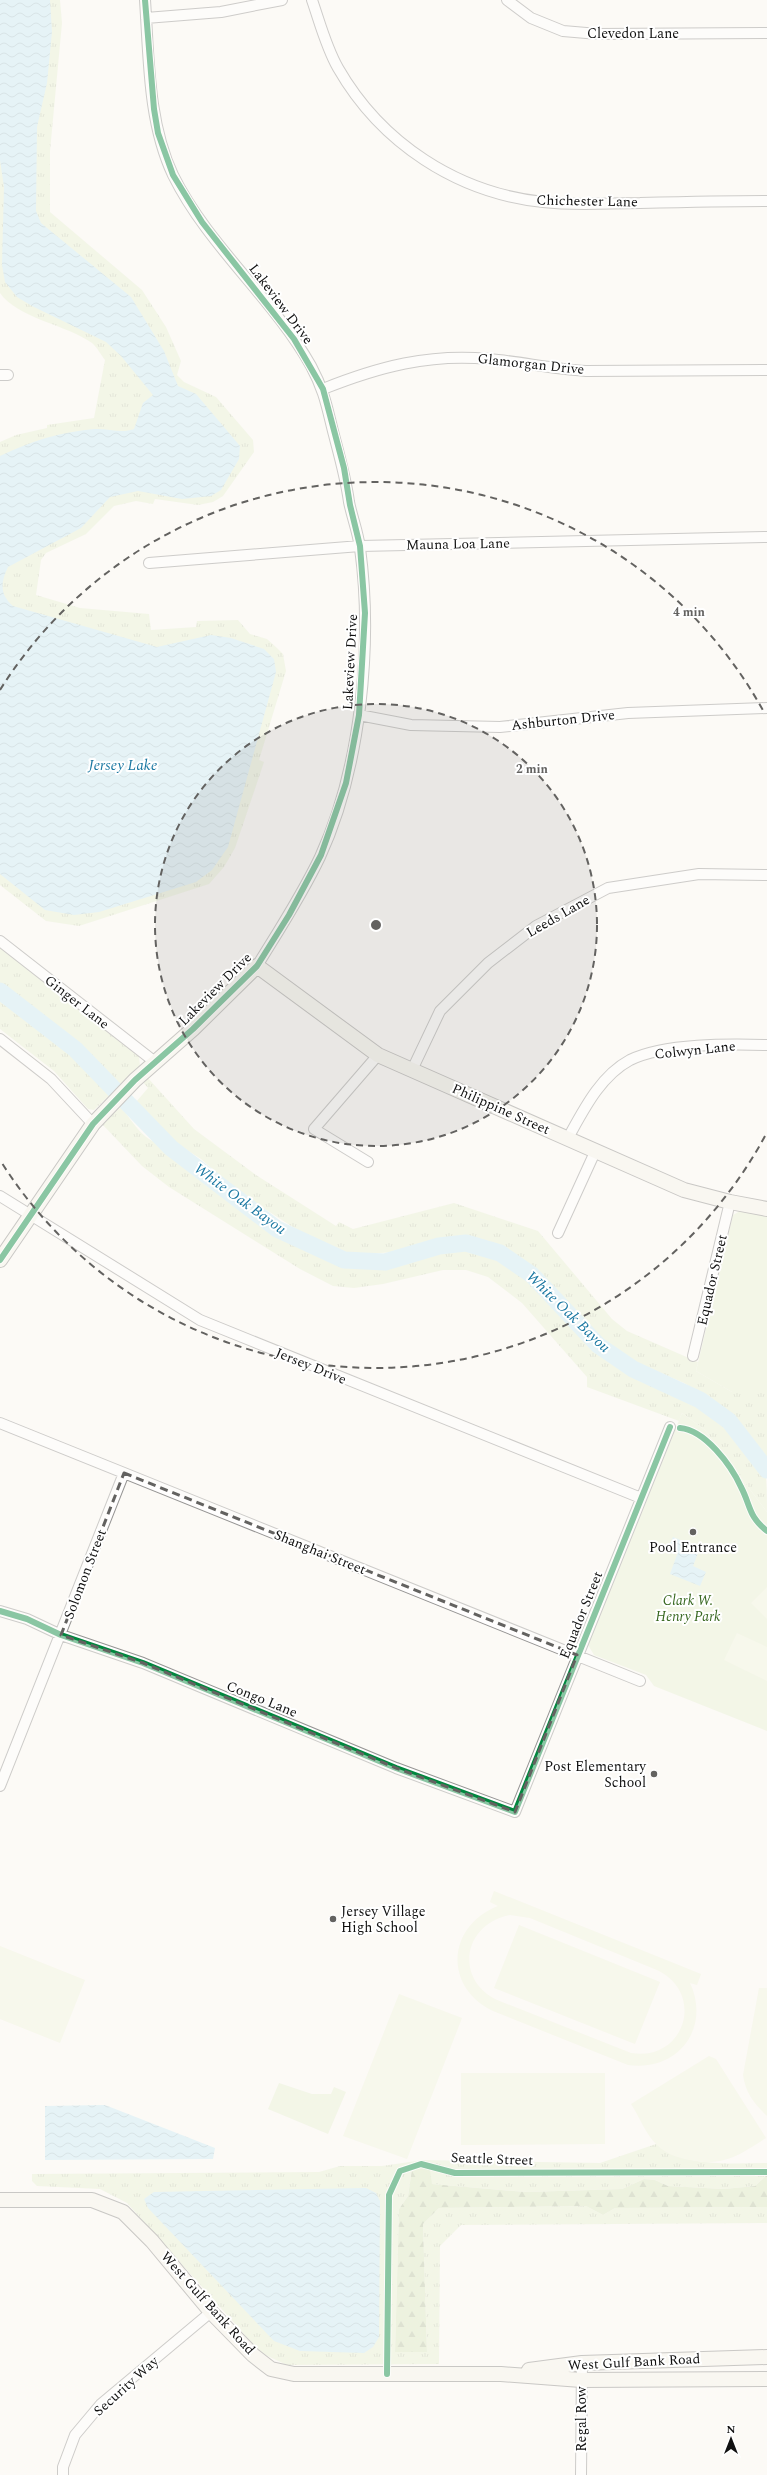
<svg xmlns="http://www.w3.org/2000/svg" width="767" height="2475" viewBox="0 0 767 2475" font-family="Spectral,serif">
<style>
.grass{fill:url(#grass-tufts)}
.forest{fill:url(#forest-firs)}
.park{fill:#e9f1d6}
.pitch{fill:#f2f5df;fill-rule:evenodd}
.water{fill:url(#water-waves)}
.lines{fill:none;stroke-linecap:round;stroke-linejoin:round}
.river{stroke:#ccecf6;stroke-width:17}
.street-casing{stroke:#969594;stroke-width:12}
.secondary-casing{stroke:#8d8c8a;stroke-width:16}
.street{stroke:#fffefe;stroke-width:10}
.secondary{stroke:#f6f3eb;stroke-width:14}
.cycleway-casing{stroke:#fff;stroke-width:8}
.cycleway{stroke:#00873e;stroke-width:6}
.marked{fill:none;stroke:#636260;stroke-width:3;stroke-dasharray:8 5;stroke-linejoin:round}
.ring{fill:none;stroke:#636260;stroke-width:2;stroke-dasharray:7 5}
.poi-dot{fill:#636260;stroke:#fff;stroke-width:1.5}
.labels{text-anchor:middle;dominant-baseline:central;stroke-width:4;stroke-linejoin:round;paint-order:stroke}
.street-label{font-size:14px;fill:#101010;stroke:#fff}
.poi-label{font-size:14px;fill:#101010;stroke:#fff}
.park-label{font-size:14px;font-style:italic;fill:#386820;stroke:#fff}
.water-label{font-size:15px;font-style:italic;fill:#1977a1;stroke:#fff}
.centre{fill:#636260;stroke:#fff;stroke-width:2}
.ring-label{font-size:12px;text-anchor:middle;font-weight:bold;fill:#636260;stroke:#fff;stroke-width:4;stroke-linejoin:round;paint-order:stroke}
</style>
<defs>
<pattern id="grass-tufts" width="24" height="20" patternUnits="userSpaceOnUse"><rect width="24" height="20" fill="#e9f1d6"/><path d="M3 7l-1-3M5 7V3M7 7l1-3M15 17l-1-3M17 17v-4M19 17l1-3" fill="none" stroke="#c7ceb7"/></pattern>
<pattern id="forest-firs" width="22" height="20" patternUnits="userSpaceOnUse"><rect width="22" height="20" fill="#dbe8c4"/><path d="M5 1l3.5 6h-7zM16 11l3.5 6h-7z" fill="#bbc6a7"/></pattern>
<pattern id="water-waves" width="16" height="10" patternUnits="userSpaceOnUse"><rect width="16" height="10" fill="#ccecf6"/><path d="M0 5q4-4 8 0t8 0" fill="none" stroke="#aec9d2"/></pattern>
</defs>
<rect width="100%" height="100%" fill="#fcfaf6"/>
<!-- grass -->
<path class="grass" d="M0 0H60L62 23 50 151V212L142 290 166 327 181 361 177 375 184 382 216 397 253 440 254 452 223 496 213 502 198 505 155 499 153 504 136 501 114 506 86 534 46 553 41 560 36 595 80 608 149 614 151 630 196 627 197 621 238 620 250 634 267 639 277 648 283 654 286 671 259 760 264 762 235 848 224 867 209 884 79 926 46 921 0 885V442L16 435 47 428V425L94 418 105 360C101 355 97 347 92 343 67 325 17 318 0 293Z
M0 947 139 1056 140 1066 94 1110 88 1109 54 1071 0 1029Z
M147 1077 194 1129 256 1175 336 1226 339 1222 353 1229 454 1203 538 1231 612 1319 627 1331 698 1362 696 1371 732 1392H767V1462L726 1409 684 1383 624 1357 601 1339 541 1273 514 1257 472 1239 453 1238 407 1251 353 1255 313 1240 240 1193 201 1159 174 1142 136 1102 148 1088 142 1081Z
M121 1107C132 1120 143 1142 161 1143 212 1188 308 1275 380 1268 426 1263 441 1239 491 1257 512 1264 524 1279 540 1294 562 1315 583 1337 606 1358 629 1379 661 1386 688 1400 714 1413 753 1451 766 1478 767 1486 767 1503 767 1512L705 1430 682 1413 679 1421 587 1387V1377L522 1303 488 1277 466 1270H443L383 1284 354 1288 333 1286 300 1269 169 1187 142 1166 102 1124Z
M656 2144C687 2168 730 2163 767 2163V2175L755 2186 724 2189 668 2186 655 2180 644 2179 622 2189 526 2192 432 2184 412 2169 408 2196 399 2209 395 2352H427L423 2224 439 2208 586 2206 603 2215 615 2208 767 2207V2223L461 2225 440 2246 439 2364 287 2365 261 2353 127 2203 100 2189 37 2186 32 2181V2174L319 2172 340 2166H382L423 2160 600 2163Z"/>
<!-- forest -->
<path class="forest" d="M419 2167 430 2170 432 2184 526 2192 622 2189 644 2179 655 2180 668 2186 724 2189 755 2186 767 2175V2207L615 2208 603 2215 586 2206 439 2208 423 2224 427 2352H395L399 2209 408 2196 412 2169Z"/>
<!-- park -->
<path class="park" d="M740 1211 767 1215V1392H732L696 1371 733 1215Z
M682 1413 705 1430 767 1512V1731L654 1686 646 1675 594 1655 588 1645Z
M279 2083 312 2094H331L334 2087 346 2092 328 2134 268 2109Z"/>
<!-- pitch -->
<path class="pitch" d="M767 1587V1619L751 1603Z
M737 1633 767 1647V1681L724 1660Z
M494 1891 701 1974 697 1985 690 1983C711 2028 678 2072 628 2065L493 2011C443 1987 447 1926 498 1906L490 1902ZM510 1915 530 1918 657 1970C706 1993 685 2062 631 2053L497 2000C454 1979 463 1924 510 1915Z
M519 1925 660 1982 635 2044 494 1988Z
M0 1946 85 1980 60 2043 0 2019Z
M759 1988H767V2116C754 2103 746 2094 743 2075Z
M399 1994 462 2018 407 2159 343 2136Z
M709 2056 716 2059 766 2138C739 2155 724 2167 690 2160 678 2158 666 2154 657 2145 646 2135 639 2116 631 2104Z
M461 2073H605V2144L461 2145Z"/>
<!-- water -->
<path class="water" d="M0 0H50L52 32 47 83 37 127 36 211 41 223 131 297 164 351 178 386 196 394 240 446 239 459 221 490 211 496 182 499 138 491 110 497 81 528 8 567C0 583 0 595 13 606L157 647 211 635 231 638 264 649 274 659 276 672 228 847 212 870 196 882 99 912 74 915 45 910 0 874V456C31 441 60 432 94 429 108 428 121 434 134 429L143 403 153 395 121 356 106 342 32 306 17 297 5 282 2 265 4 187 0 160Z
M673 1537 700 1548 693 1566 706 1572 700 1586 670 1574 678 1552 668 1548Z
M105 2105 215 2148 213 2159 45 2160V2106Z
M366 2188 376 2193 380 2201 379 2337 373 2347 364 2353 300 2351 274 2341 148 2208 144 2199 154 2192Z"/>
<g class="lines">
<!-- river -->
<path class="river" d="M0 991 75 1049 171 1148 277 1229 344 1260 385 1262 439 1246 466 1243 500 1253 532 1275 598 1345 633 1369 700 1400 729 1421 767 1470"/>
<defs>
<path id="street" d="M145 0C149 58 148 122 173 175 208 246 273 298 311 366 325 392 327 408 334 435 340 458 346 479 349 502 352 517 358 532 360 548 373 644 361 768 320 857 302 895 279 930 257 966
M312 0C320 23 326 47 338 68 381 143 457 193 543 202 575 206 608 203 640 203 682 202 725 201 767 201
M507 0 531 18 563 31 598 34 767 33
M146 18 221 12 282 0
M0 375H8
M323 389C378 367 430 353 489 359 522 362 553 369 586 371L767 370
M149 563 360 546 767 537
M359 715 411 725 500 727 628 713 767 708
M0 941 155 1062
M0 1039 51 1079 93 1124
M412 1070 440 1011 488 963 536 926 608 888 699 874 767 875
M568 1138C583 1111 600 1076 630 1060 665 1043 729 1044 767 1045
M368 1162 314 1129 378 1055
M0 1196 200 1320 641 1498
M558 1233 595 1152
M693 1356 730 1202
M0 1423 640 1681
M0 1611 27 1619 61 1635 143 1663 396 1768 515 1812 670 1427
M0 1786 124 1473
M63 2475V2467L75 2435 101 2404 211 2312
M581 2475 582 2363"/>
<path id="secondary" d="M0 1260 93 1124 135 1080 193 1029 257 966 378 1055 684 1190 730 1202 767 1209
M0 2200H92L123 2212 152 2241 211 2312 253 2355 271 2369 294 2374H501L581 2380 767 2379
M529 2370 582 2363 767 2357"/>
</defs>
<!-- street casing -->
<use href="#street" class="street-casing"/>
<!-- secondary casing -->
<use href="#secondary" class="secondary-casing"/>
<!-- street -->
<use href="#street" class="street"/>
<!-- secondary -->
<use href="#secondary" class="secondary"/>
<defs>
<path id="cycleway" d="M0 1260 93 1124 135 1080 193 1029 257 966 289 915 321 855 346 783 359 715 365 613 360 546 350 505 344 468 323 389 294 339 202 222 173 175 158 133 154 109 145 0
M680 1428C705 1430 731 1465 741 1487 751 1506 748 1516 767 1531
M0 1611 27 1619 61 1635 143 1663 396 1768 515 1812 670 1427
M387 2374 389 2195 400 2171 421 2164 455 2173 767 2172"/>
</defs>
<!-- cycleway casing -->
<use href="#cycleway" class="cycleway-casing"/>
<!-- cycleway -->
<use href="#cycleway" class="cycleway"/>
</g>
<!-- marked area -->
<path d="M0 0H767V2475H0ZM124 1473 577 1655 515 1812 396 1768 143 1663 61 1635Z" fill="#fcfaf6" fill-opacity=".55" fill-rule="evenodd"/>
<path class="marked" d="M124 1473 577 1655 515 1812 396 1768 143 1663 61 1635Z"/>
<!-- distance rings -->
<circle cx="376" cy="925" r="221" fill="#636260" fill-opacity=".12"/>
<g class="ring">
<circle cx="376" cy="925" r="221"/>
<path d="M765 1136A443 443 0 0 1 0 1160M0 690A443 443 0 0 1 765 714"/>
</g>
<!-- markers -->
<g class="poi-dot">
<circle cx="693" cy="1532" r="4"/>
<circle cx="654" cy="1774" r="4"/>
<circle cx="333" cy="1919" r="4"/>
</g>
<g class="labels">
<!-- street labels -->
<g class="street-label">
<text x="633" y="33">Clevedon Lane</text>
<text transform="translate(587 201) rotate(1)">Chichester Lane</text>
<text transform="translate(281 304) rotate(53)">Lakeview Drive</text>
<text transform="translate(531 364) rotate(6)">Glamorgan Drive</text>
<text transform="translate(458 544) rotate(-1)">Mauna Loa Lane</text>
<text transform="translate(350 662) rotate(-87)">Lakeview Drive</text>
<text transform="translate(563 720) rotate(-6)">Ashburton Drive</text>
<text transform="translate(558 916) rotate(-30)">Leeds Lane</text>
<text transform="translate(215 989) rotate(-45)">Lakeview Drive</text>
<text transform="translate(77 1002) rotate(38)">Ginger Lane</text>
<text transform="translate(695 1050) rotate(-6)">Colwyn Lane</text>
<text transform="translate(501 1109) rotate(24)">Philippine Street</text>
<text transform="translate(712 1280) rotate(-77)">Equador Street</text>
<text transform="translate(311 1366) rotate(22)">Jersey Drive</text>
<text transform="translate(320 1552) rotate(22)">Shanghai Street</text>
<text transform="translate(85 1574) rotate(-69)">Solomon Street</text>
<text transform="translate(581 1615) rotate(-68)">Equador Street</text>
<text transform="translate(262 1699) rotate(22)">Congo Lane</text>
<text transform="translate(492 2159) rotate(2)">Seattle Street</text>
<text transform="translate(208 2303) rotate(48)">West Gulf Bank Road</text>
<text transform="translate(634 2362) rotate(-3)">West Gulf Bank Road</text>
<text transform="translate(126 2386) rotate(-42)">Security Way</text>
<text transform="translate(581 2419) rotate(-90)">Regal Row</text>
</g>
<!-- poi labels -->
<g class="poi-label">
<text x="693" y="1547">Pool Entrance</text>
<text x="646" y="1766" text-anchor="end">Post Elementary<tspan x="646" dy="16">School</tspan></text>
<text x="341" y="1911" text-anchor="start">Jersey Village<tspan x="341" dy="16">High School</tspan></text>
</g>
<!-- park labels -->
<g class="park-label">
<text x="688" y="1600">Clark W.<tspan x="688" dy="16">Henry Park</tspan></text>
</g>
<!-- water labels -->
<g class="water-label">
<text x="123" y="765">Jersey Lake</text>
<text transform="translate(240 1199) rotate(36)">White Oak Bayou</text>
<text transform="translate(568 1312) rotate(44)">White Oak Bayou</text>
</g>
</g>
<circle cx="376" cy="925" r="6" class="centre"/>
<g class="ring-label">
<text x="689" y="616">4 min</text>
<text x="532" y="773">2 min</text>
</g>
<!-- north arrow -->
<g transform="translate(731 2439)" stroke="#ffffff" stroke-width="3" paint-order="stroke">
<path d="M0-3L7 15L0 10L-7 15Z" fill="#101010"/>
<text y="-6" font-size="11" font-weight="bold" text-anchor="middle" fill="#101010">N</text>
</g>
</svg>
